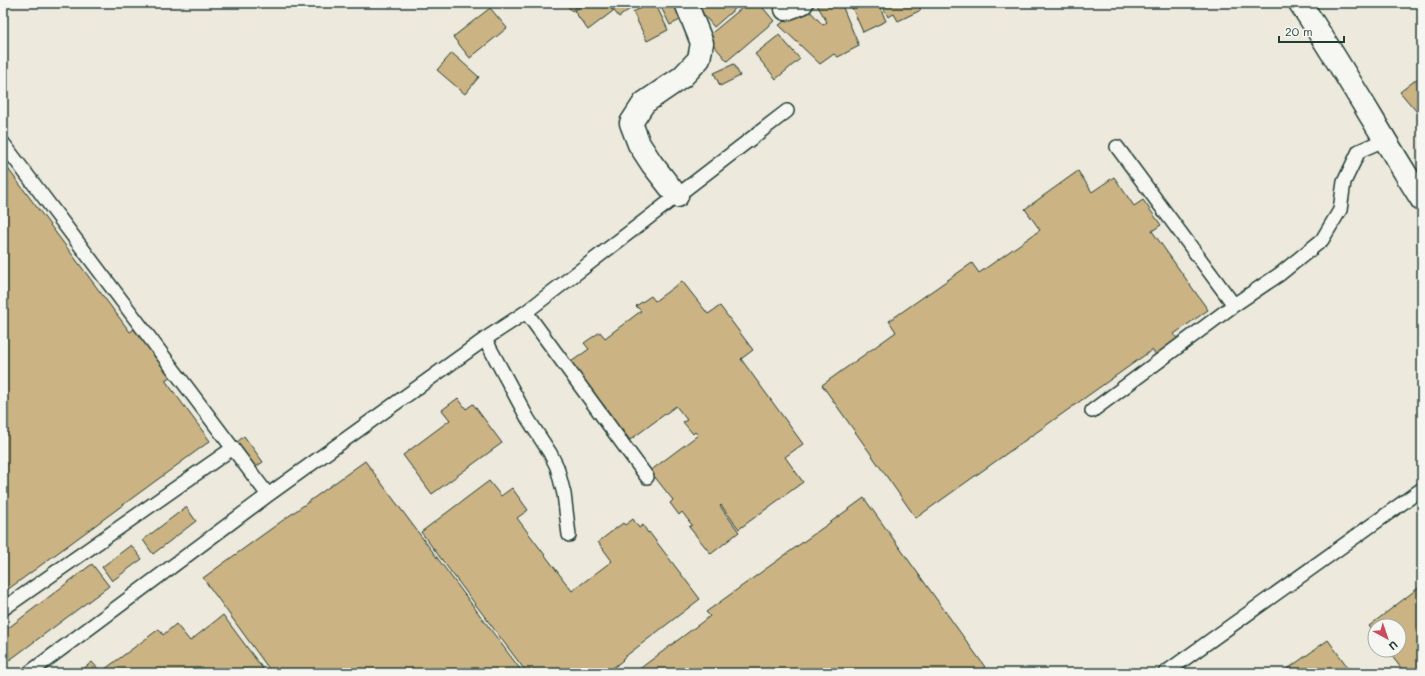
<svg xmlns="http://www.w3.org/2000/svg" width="1425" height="676" viewBox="0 0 1425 676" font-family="Mali,sans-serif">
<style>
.building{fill:#cbb383;stroke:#1f3d34}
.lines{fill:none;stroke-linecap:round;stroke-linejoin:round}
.service-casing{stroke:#1f3d34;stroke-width:16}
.minor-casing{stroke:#1f3d34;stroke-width:25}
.service{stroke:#f6f6f2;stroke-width:13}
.minor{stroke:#f6f6f2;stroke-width:22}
</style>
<rect width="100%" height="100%" fill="#ede9dc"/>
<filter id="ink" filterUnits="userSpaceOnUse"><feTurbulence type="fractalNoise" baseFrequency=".025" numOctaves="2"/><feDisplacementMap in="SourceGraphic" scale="8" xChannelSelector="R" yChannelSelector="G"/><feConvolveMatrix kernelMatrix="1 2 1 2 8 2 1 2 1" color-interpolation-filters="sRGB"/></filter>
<g filter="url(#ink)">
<!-- building -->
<path class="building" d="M565 3H582L572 11Z
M585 3H607L613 11 588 30 574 11Z
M608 3H638L619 17Z
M651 3H655L668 30 647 41 633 12Z
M659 3H683L690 15 670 25Z
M694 3H735L738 6 714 27Z
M748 3H759L774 21 727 61 707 37Z
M816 3H841L859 46 838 57 834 54 820 64 779 25 806 7 823 25 827 22Z
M850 3H878L886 21 863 32Z
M881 3H917L921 10 898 21 894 14 888 17Z
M490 8 507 28 470 58 453 37Z
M779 35 800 59 776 79 755 54Z
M452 53 479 77 465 94 437 70Z
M734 64 740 76 720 86 714 73Z
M1422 75V118L1400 92Z
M3 162 130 332 137 327 173 375 165 380 210 441 3 593Z
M1078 171 1092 192 1114 177 1134 206 1143 200 1161 225 1152 231 1208 310 1174 334 1179 342 1158 357 1152 350 916 518 822 385 896 332 889 321 972 263 979 273 1040 230 1025 209Z
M682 281 708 314 720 306 753 350 741 359 803 444 785 457 803 482 739 529 721 505 720 506 739 532 711 554 689 527 692 525 682 512 679 515 670 503 673 500 650 471 698 435 695 432 693 434 683 422 687 420 676 406 630 440 620 427 616 431 607 419 611 415 571 362 589 349 584 343 600 332 605 338 641 311 636 306 651 296 655 301Z
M458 398 466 409 473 404 502 443 432 494 403 455 450 420 442 410Z
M244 436 263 462 254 468 235 444Z
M365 461 523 673H272L203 578Z
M489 481 501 496 512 488 528 510 517 518 572 591 612 561 598 542 623 523 625 525 633 519 639 528 643 525 648 533 649 532 700 599 622 659 623 660 607 673H527L421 532Z
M864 498 985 667 977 673H634L710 616 706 612Z
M186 507 196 521 153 554 143 540Z
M131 545 142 559 112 581 102 567Z
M92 564 109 586 3 665V632Z
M1422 585V673H1405L1387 650H1399V626H1375V634L1369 626Z
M223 615 266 673H78L92 662 101 672 159 629 163 635 176 624 190 641Z
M1328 640 1352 673H1282Z"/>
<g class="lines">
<defs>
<path id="service" d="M3 143 268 495
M1117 147 1234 305
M526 312 647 477
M485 339 528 419 550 453 557 467 564 494 569 535
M1092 411 1234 305 1280 274 1322 240 1340 210 1344 182 1359 151 1384 140
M3 609 233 448
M29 673 268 495 485 339 526 312 787 111
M1165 673 1422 489"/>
<path id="minor" d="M1300 3C1343 67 1381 135 1422 200
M786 9 802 3
M677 196 652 164 639 144 631 123 644 103 682 77 699 59 702 43 686 3"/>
</defs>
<!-- service casing -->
<use href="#service" class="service-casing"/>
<!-- minor casing -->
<use href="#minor" class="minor-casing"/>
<!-- service -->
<use href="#service" class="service"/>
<!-- minor -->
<use href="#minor" class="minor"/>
</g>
</g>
<!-- margin -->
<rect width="1425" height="676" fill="none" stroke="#f6f6f2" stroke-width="16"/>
<rect x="8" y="8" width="1409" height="660" fill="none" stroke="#1f3d34" stroke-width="1.5" filter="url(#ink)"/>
<!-- north arrow -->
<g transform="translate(1387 638) rotate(140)"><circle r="19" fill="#f6f6f2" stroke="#a0aca6"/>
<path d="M0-3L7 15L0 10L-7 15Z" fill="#d1495b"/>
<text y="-6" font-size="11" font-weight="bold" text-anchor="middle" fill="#1f3d34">U</text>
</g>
<!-- scale -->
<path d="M1279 36v6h65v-6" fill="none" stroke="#1f3d34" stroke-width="2"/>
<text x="1285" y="36" font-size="12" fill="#1f3d34" stroke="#f6f6f2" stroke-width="3" paint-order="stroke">20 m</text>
</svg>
